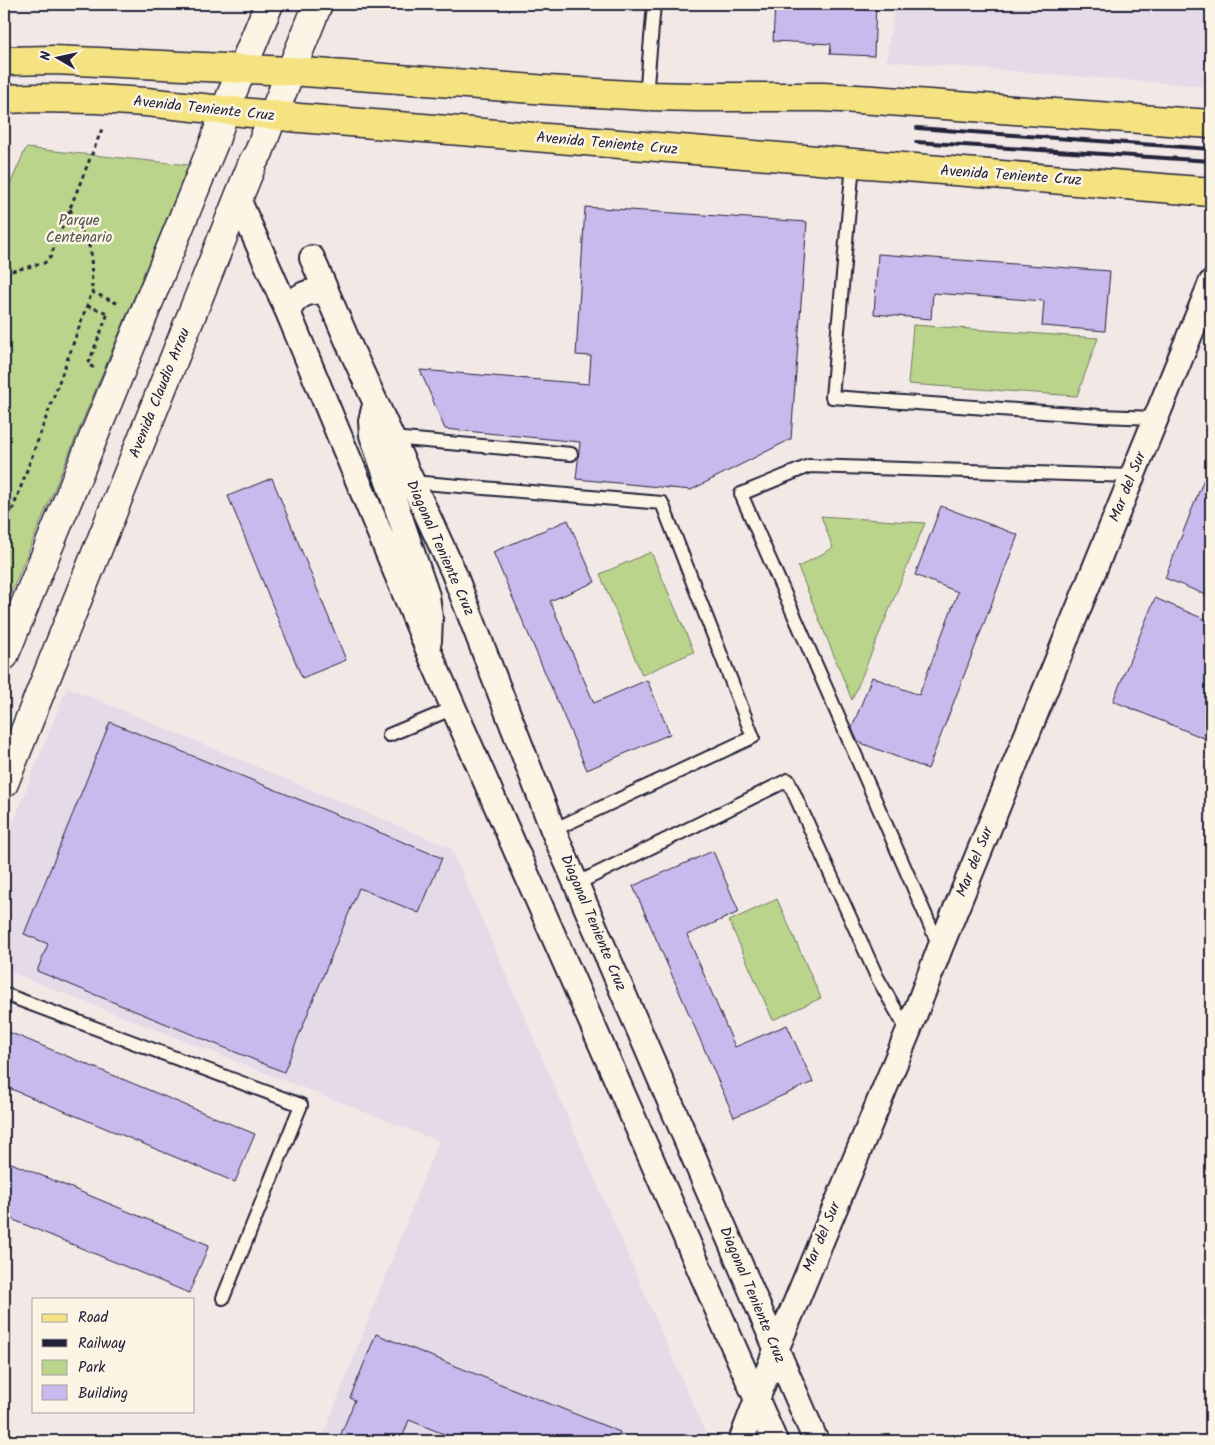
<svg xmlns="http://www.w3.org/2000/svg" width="1215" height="1445" viewBox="0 0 1215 1445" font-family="Kalam,sans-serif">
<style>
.built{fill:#e5dbe8}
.green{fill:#bbd48b;stroke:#6e7b63}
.building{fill:#c8baec;stroke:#22223b}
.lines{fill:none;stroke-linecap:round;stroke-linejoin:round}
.service-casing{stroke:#22223b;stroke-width:16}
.minor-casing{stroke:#22223b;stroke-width:28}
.tertiary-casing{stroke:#22223b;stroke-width:31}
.primary-casing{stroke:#22223b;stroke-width:31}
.path{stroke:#22223b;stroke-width:3;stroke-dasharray:4 4;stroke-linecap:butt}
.service{stroke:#fcf5e5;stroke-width:12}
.minor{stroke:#fcf5e5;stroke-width:24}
.tertiary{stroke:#fcf5e5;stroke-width:28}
.primary{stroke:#f5e382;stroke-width:28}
.rail{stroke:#22223b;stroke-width:4}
.labels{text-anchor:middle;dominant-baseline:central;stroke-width:5;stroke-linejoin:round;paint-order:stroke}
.street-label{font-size:15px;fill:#22223b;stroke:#fcf5e5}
.park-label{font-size:15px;fill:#505753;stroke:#fcf5e5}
</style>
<rect width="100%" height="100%" fill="#f2e9e6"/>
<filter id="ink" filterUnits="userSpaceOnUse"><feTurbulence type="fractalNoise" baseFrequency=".02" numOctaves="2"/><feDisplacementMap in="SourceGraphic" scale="10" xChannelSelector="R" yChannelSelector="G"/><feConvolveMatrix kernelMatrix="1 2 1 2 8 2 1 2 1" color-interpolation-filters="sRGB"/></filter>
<g filter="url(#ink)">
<!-- built -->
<path class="built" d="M895 4H1211V87L886 61Z
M67 687 451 848 709 1441H321L438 1141 4 970V845Z"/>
<!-- green -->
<path class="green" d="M26 148 189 165 4 610V198Z
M913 325 1098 338 1077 396 908 384Z
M821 516 925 523 852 700 798 567 833 548Z
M651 552 694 652 642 675 600 574Z
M777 899 821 998 773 1020 729 921Z"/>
<!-- building -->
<path class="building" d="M775 4H876L874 56 830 54 831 44 773 41Z
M585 207 807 222 791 439 691 490 576 479 580 442 445 429 420 370 589 384 591 356 576 355Z
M878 254 1110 271 1105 331 1042 326 1044 301 933 293 931 319 874 314Z
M1211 461V597L1165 578Z
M272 478 346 660 302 678 228 496Z
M941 506 1018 535 928 769 848 738 872 677 919 695 958 592 915 575Z
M568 520 595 582 550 601 594 703 647 680 670 734 587 770 493 552Z
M1155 598 1211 622V741L1113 701Z
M110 722 442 858 419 913 359 888 284 1072 37 971 48 944 24 934Z
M713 851 739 912 687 935 735 1047 787 1025 813 1082 734 1117 633 886Z
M4 1030 255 1134 235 1182 4 1086Z
M4 1160 209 1245 189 1293 4 1216Z
M376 1334 620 1432 617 1441H461L409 1420 401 1441H338L355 1400 350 1398Z"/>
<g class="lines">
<defs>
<path id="service" d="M646 96 654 4
M853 164 832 397 1100 416 1156 418
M392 438 571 454
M412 482 662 503 753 737 553 830
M389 735 454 708
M576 884 788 780 877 977 908 1032
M940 948 741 494 809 466 1133 476
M4 994 301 1105 223 1298"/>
<path id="minor" d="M238 199 288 312 429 652 775 1441
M312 258 351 349 453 571 553 830 816 1441
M288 312C295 295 309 289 327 293
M374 409 371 421 372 435 427 596 430 618 429 641
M741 1441 776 1350 908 1032 940 948 1211 283"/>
<path id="tertiary" d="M4 656 215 140 225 110 269 4
M4 783 238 199 253 162 259 152 273 115 318 4"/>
<path id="primary" d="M4 61 53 60 99 62 290 71 548 90 646 96 698 97H823L874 100 1211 124
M4 99 34 98 96 99 146 102 300 118 1211 192"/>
</defs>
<!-- service casing -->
<use href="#service" class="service-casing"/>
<!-- minor casing -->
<use href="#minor" class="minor-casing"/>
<!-- tertiary casing -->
<use href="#tertiary" class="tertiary-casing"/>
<!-- primary casing -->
<use href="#primary" class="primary-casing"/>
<!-- path -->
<path class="path" d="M70 209 91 250 92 292
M4 273 44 263 49 260 102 129H105
M87 306 108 313 88 365 93 367 94 366
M4 533 92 292 119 304"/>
<!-- service -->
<use href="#service" class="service"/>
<!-- minor -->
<use href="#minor" class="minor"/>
<!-- tertiary -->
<use href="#tertiary" class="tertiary"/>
<!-- primary -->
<use href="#primary" class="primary"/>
<!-- rail -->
<path class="rail" d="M917 128 1211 149
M916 142 1211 161"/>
</g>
</g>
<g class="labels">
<!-- street labels -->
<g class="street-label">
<text transform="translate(204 109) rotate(6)">Avenida Teniente Cruz</text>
<text transform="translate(607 144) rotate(5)">Avenida Teniente Cruz</text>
<text transform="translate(1011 176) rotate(4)">Avenida Teniente Cruz</text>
<text transform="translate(160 393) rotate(-68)">Avenida Claudio Arrau</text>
<text transform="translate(1128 487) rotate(-68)">Mar del Sur</text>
<text transform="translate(440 548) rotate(66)">Diagonal Teniente Cruz</text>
<text transform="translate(975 862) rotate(-68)">Mar del Sur</text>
<text transform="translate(593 923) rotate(67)">Diagonal Teniente Cruz</text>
<text transform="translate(822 1237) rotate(-67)">Mar del Sur</text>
<text transform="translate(752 1295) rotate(67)">Diagonal Teniente Cruz</text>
</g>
<!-- park labels -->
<g class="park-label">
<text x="79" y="221">Parque<tspan x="79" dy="17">Centenario</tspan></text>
</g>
</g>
<!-- margin -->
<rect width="1215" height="1445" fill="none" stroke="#fcf5e5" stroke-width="20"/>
<rect x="10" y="10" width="1195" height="1425" fill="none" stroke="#22223b" stroke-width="2" filter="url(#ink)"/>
<!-- legend -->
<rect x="32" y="1298" width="162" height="115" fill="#fcf5e5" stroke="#a5a1a1"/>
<rect x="42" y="1314" width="25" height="8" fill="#f5e382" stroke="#a5a1a1"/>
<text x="78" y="1322" font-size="15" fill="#22223b">Road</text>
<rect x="42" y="1339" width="25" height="8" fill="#22223b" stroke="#a5a1a1"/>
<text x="78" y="1348" font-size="15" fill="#22223b">Railway</text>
<rect x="42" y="1360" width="25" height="15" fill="#bbd48b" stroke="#a5a1a1"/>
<text x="78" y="1372" font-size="15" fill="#22223b">Park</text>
<rect x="42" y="1385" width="25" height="15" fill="#c8baec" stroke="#a5a1a1"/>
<text x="78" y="1398" font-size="15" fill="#22223b">Building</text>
<!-- north arrow -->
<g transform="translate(58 58) rotate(279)" stroke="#fcf5e5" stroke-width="4" paint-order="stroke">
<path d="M0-4L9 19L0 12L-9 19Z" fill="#22223b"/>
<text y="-8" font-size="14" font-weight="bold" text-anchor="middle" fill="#22223b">N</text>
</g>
</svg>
